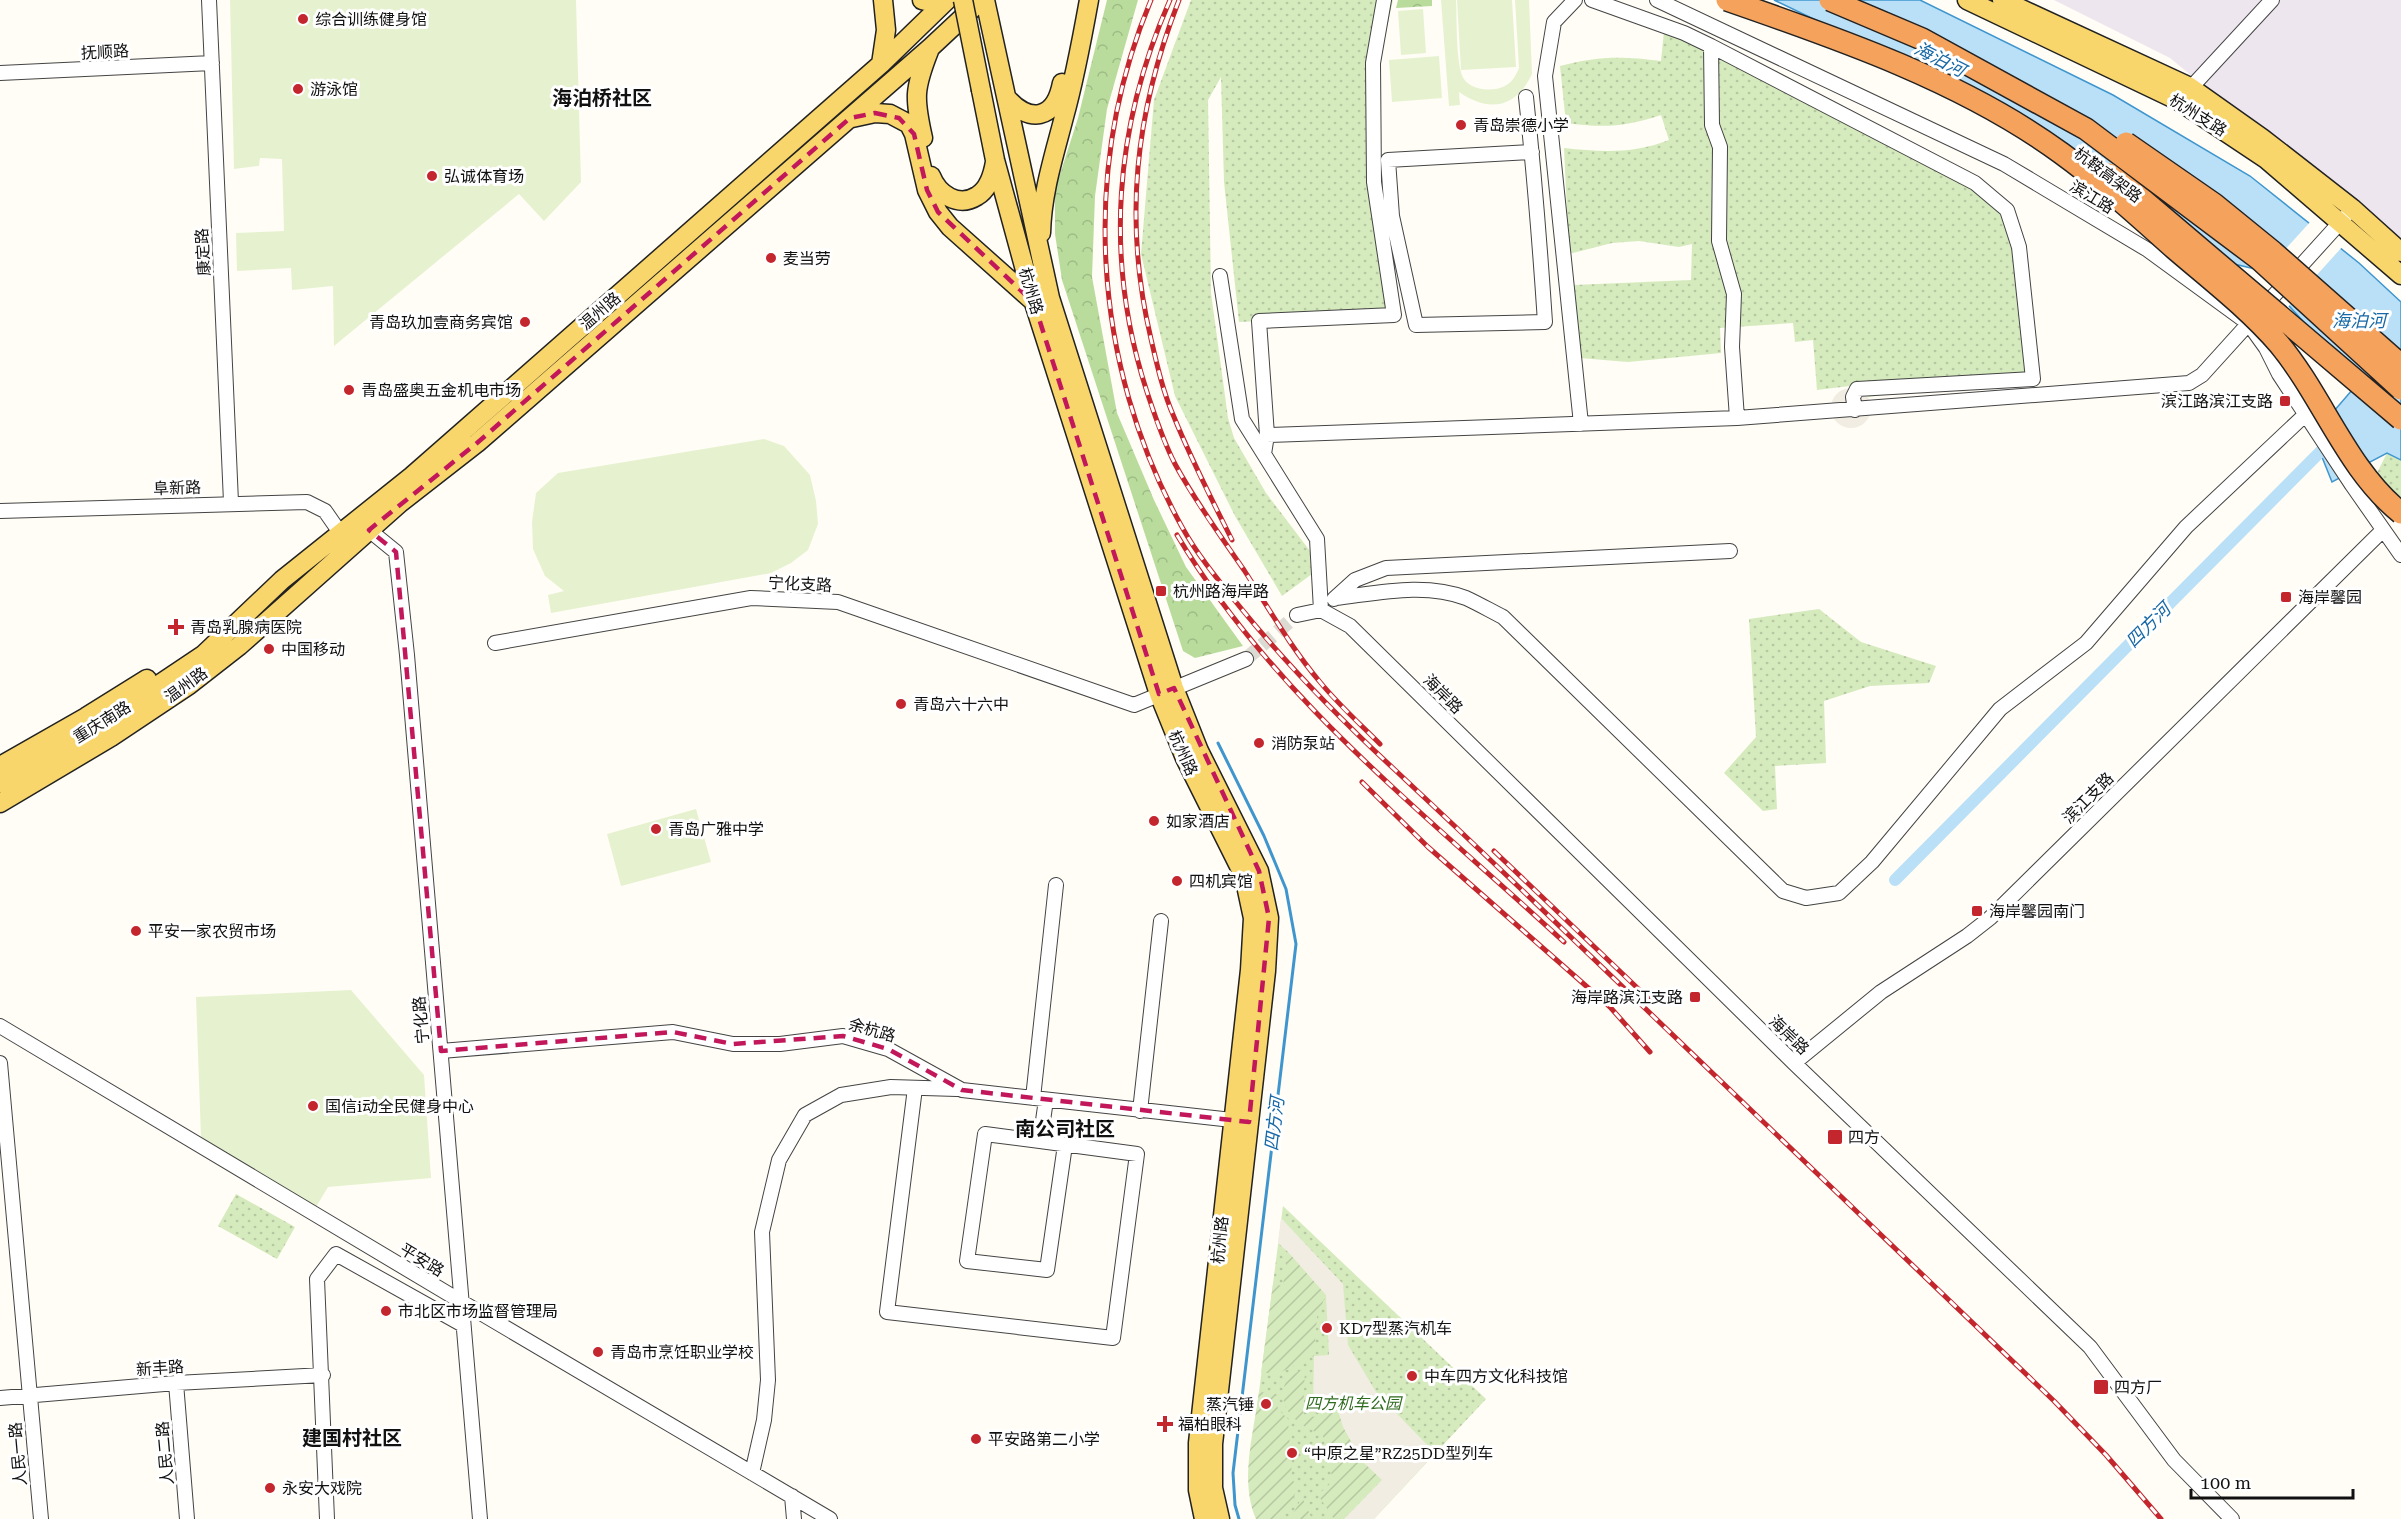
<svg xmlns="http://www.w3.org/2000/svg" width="2401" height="1519" viewBox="0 0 2401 1519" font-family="'Roboto Serif','Noto Sans SC',serif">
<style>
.industrial{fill:#eee6ef}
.grass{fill:url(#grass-dots)}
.forest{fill:url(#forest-crowns)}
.garden{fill:url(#garden-furrows)}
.pitch{fill:#e6f2cf}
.plaza{fill:#f1ede2}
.water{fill:#b9e0f7;stroke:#3f96cf;stroke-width:1.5}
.pier{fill:#fffdf5}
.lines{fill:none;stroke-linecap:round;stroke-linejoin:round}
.stream{stroke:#3f96cf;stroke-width:3}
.canal{stroke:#b9e0f7;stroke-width:12}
.minor-tunnel{stroke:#dbdad3;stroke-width:14;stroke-dasharray:14 7;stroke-linecap:butt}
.minor-casing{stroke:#444;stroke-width:16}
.major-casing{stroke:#222;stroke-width:21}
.minor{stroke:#fff;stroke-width:14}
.major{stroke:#f9d66b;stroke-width:18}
.rail-casing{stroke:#c4262e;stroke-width:5}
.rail{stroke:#fff;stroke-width:3;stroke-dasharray:9;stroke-linecap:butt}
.major-bridge-casing{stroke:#222;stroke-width:21;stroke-linecap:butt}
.highway-bridge-casing{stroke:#222;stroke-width:24;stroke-linecap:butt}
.major-bridge{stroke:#f9d66b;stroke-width:18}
.highway-bridge{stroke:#f5a25d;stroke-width:21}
.marked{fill:none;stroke:#c2185b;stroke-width:4.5;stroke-dasharray:12 8;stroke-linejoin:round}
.poi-dot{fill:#c4262e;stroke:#fff;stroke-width:2}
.labels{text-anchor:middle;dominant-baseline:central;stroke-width:6;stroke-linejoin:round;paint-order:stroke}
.poi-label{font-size:16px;fill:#111;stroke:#fff;text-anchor:start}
.street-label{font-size:16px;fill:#111;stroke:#fff}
.park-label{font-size:16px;font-style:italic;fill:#2f6b1f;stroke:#fff}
.water-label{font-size:18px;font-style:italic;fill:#1768a6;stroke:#fff}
.quarter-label{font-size:20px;font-weight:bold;fill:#111;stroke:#fff}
</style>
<defs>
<pattern id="grass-dots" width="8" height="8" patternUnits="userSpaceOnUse" patternTransform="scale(1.5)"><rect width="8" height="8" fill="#d5ebbd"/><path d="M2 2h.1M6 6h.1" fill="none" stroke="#b6c8a1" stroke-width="1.8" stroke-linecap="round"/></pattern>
<pattern id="forest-crowns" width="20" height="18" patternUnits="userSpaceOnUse" patternTransform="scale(1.5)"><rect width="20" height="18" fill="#b9dc9c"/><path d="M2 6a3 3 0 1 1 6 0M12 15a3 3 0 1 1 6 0" fill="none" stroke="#9ebc85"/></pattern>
<pattern id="garden-furrows" width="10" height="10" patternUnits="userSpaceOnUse" patternTransform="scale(1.5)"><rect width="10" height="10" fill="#d5ebbd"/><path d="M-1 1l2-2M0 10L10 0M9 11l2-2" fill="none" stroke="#b6c8a1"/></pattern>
</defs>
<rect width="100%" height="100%" fill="#fffdf5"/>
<!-- industrial -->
<path class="industrial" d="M2054 0H2401V248L2170 58Z"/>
<!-- grass -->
<path class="grass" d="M1191 0H1393L1380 59 1379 178 1394 315 1239 322 1224 182 1221 77 1208 100 1211 293 1228 418 1234 438 1266 493 1310 551 1312 574 1282 596 1235 516 1175 396 1141 254 1154 100Z
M1664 31 1797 93 1975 183 2007 210 2019 247 2030 377 1868 397 1866 384 1817 390 1813 340 1795 342 1793 323 1720 328 1721 353 1628 362 1580 358 1574 285 1691 280 1692 244 1679 247 1639 241 1612 243 1569 254 1564 148C1601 152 1634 154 1669 140L1661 115C1624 127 1605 128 1566 123L1560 66C1599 56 1621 56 1661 61Z
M2387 453 2401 460V515L2377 473Z
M1819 609 1861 642 1936 666 1929 683 1870 686 1824 701 1826 763 1775 766 1777 809 1763 811 1724 773 1756 737 1749 619Z
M236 1194 295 1227 277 1259 218 1226Z
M1283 1206 1486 1399 1374 1519H1256L1248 1477Z"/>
<!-- forest -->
<path class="forest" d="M1107 0H1138L1107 109 1095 196 1092 277 1117 413 1154 500 1186 567 1243 646 1195 658 1183 651 1062 280 1055 234V190L1078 118Z
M1398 0H1432V6L1396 8Z"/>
<!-- garden -->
<path class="garden" d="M1288 1252 1326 1294 1317 1317 1314 1356 1279 1373H1261L1273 1284 1283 1286Z
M1305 1368 1303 1416 1320 1417V1396L1334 1397C1345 1433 1354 1454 1382 1480L1344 1519H1334L1318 1495 1333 1481 1323 1436C1305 1426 1284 1418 1283 1395 1283 1379 1293 1374 1305 1368Z
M1259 1392 1275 1393 1278 1409 1288 1419 1292 1477 1297 1490 1283 1519H1256C1239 1481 1254 1432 1259 1392Z
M1302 1497 1312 1519H1291V1518Z"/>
<!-- pitch -->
<path class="pitch" d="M230 0H576L581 182 544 221 519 194 334 346 333 286 292 290 291 268 237 271 236 233 284 231 282 159 260 158 259 166 234 169Z
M1441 0H1456C1457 20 1456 53 1461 72 1464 87 1482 91 1496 89 1509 86 1514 80 1519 68L1515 0H1529L1532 74C1516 108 1489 113 1459 92L1460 105 1449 106Z
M1457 0H1512L1516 67 1461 70Z
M1423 9 1426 53 1401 55 1398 11Z
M1439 56 1442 98 1392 102 1389 60Z
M764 439 784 446 810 475 816 501 818 524 808 550 791 563 771 573 551 613 548 595 564 591 545 576 533 549 532 522 536 493 558 473Z
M696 809 711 862 621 886 607 834Z
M351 990 424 1075 431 1178 328 1187 316 1207 201 1137 196 997Z"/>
<!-- plaza -->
<path class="plaza" d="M1831 408a20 20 0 1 1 40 0a20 20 0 1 1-40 0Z
M1281 1218 1343 1284 1348 1345 1376 1392 1435 1453 1374 1519H1344L1382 1480 1362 1461 1343 1427 1334 1397 1320 1396 1321 1407 1313 1408 1314 1356 1329 1355 1326 1295 1288 1252 1278 1243Z"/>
<!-- water -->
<path class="water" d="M1774 0H1920L2113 95 2250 176 2359 263 2401 302V460L2387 453 2332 482 2320 452 2321 426 2359 382 2255 269 2230 263 2124 182 1986 102Z"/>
<!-- pier -->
<path class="pier" d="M2311 221 2343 246 2287 308 2259 278Z"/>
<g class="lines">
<!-- stream -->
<path class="stream" d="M1218 743 1264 836 1286 889 1296 944 1233 1473 1235 1505 1239 1519"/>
<!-- canal -->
<path class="canal" d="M1895 880 2332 440"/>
<!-- minor-tunnel -->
<path class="minor-tunnel" d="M1246 659 1297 615"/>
<defs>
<path id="minor" d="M209 0 231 502
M1575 0 1554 22 1545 76 1581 424
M1592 0 1684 33 1711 46 1975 183 2007 210 2019 247 2033 379 1857 389 1853 397 1855 410
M1657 0 2004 164 2148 250 2248 323 2266 348 2279 374 2352 485 2401 555
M1711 46 1712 125 1720 147 1719 241 1734 294 1732 347 1737 418
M0 73 212 63
M2186 93 2272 0
M1526 97C1534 172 1540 247 1545 322L1416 325 1392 216 1388 160 1532 152
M1220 276 1242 419 1317 539 1321 610
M1267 435 1737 418 2189 383 2202 375 2345 217
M1264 454 1267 435 1259 321 1394 315 1374 182 1373 63 1384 0
M0 511 307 502 325 511 341 534
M369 530 396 552 407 655 480 1519
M1336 598C1378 593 1425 582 1466 598 1479 604 1491 611 1503 617L1783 891 1806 898 1839 893 1872 862 2000 709 2086 643 2186 527 2307 413
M1334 599 1355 580 1386 568 1730 551
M1297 615 1321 610 1350 626 1794 1063 2090 1347 2174 1460 2232 1519
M495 643 751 598 838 602 1134 705 1246 659
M0 1026 462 1302 830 1519
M441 1051 673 1032 733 1044H780L843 1036 888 1049 962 1090 1241 1121
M0 1063 41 1519
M1794 1063 1881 992 1967 936 1990 918 2383 530
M915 1088 887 1312 1113 1338 1137 1154 1040 1141 1046 1100
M1033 1098 1056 885
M1140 1111 1161 921
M1040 1141 985 1134 967 1261 1047 1270 1065 1145
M176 1383 187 1519
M0 1398 176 1383 323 1375
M752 1473 764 1420 768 1380 762 1232 779 1160 805 1115 841 1095 891 1087 957 1089
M792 1496 794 1519
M327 1519 317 1279 336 1254 463 1325"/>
<path id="major" d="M922 0 930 2 946 1
M985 0 1050 298 1174 688 1199 751 1259 871 1269 918 1266 971 1213 1444V1488L1220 1519
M1967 0 2179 101 2266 159 2401 275
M2002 0 2190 87 2262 138 2352 208 2401 252
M881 64 886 30 883 0
M981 90 995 160 1034 303 1159 694 1185 758 1244 876 1253 918 1250 970 1198 1443V1490L1204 1519
M1006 97C1029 124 1055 120 1062 83
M852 118 875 113 890 114 909 124 914 134 927 190 938 212 950 227 1033 301
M923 138C914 98 914 89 929 51
M931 176C938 194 958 208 977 196 989 189 993 174 995 162
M1041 233C1042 192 1054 156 1064 117 1075 78 1082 39 1089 0
M201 657 282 580 412 476 881 64 947 0
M0 766 86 717 147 679
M0 783 94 728 209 651
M0 803 111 737 189 685 239 646 400 503 477 443 930 48 975 6"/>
</defs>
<!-- minor casing -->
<use href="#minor" class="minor-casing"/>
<!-- major casing -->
<use href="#major" class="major-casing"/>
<!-- minor -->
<use href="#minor" class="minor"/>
<!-- major -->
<use href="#major" class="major"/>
<defs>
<path id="rail" d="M1151 0C1116 84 1101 172 1106 263 1111 355 1137 446 1182 527 1198 556 1219 581 1240 607 1288 666 1338 717 1394 769 1455 826 1516 884 1576 942 1735 1095 1895 1248 2054 1401L2106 1455 2161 1519
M1170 0C1114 127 1104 260 1147 392 1155 416 1163 441 1175 464 1195 501 1220 535 1244 570 1268 607 1291 648 1320 682 1338 704 1360 724 1380 744
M1179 0C1135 113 1123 220 1151 339 1157 365 1163 392 1174 417 1191 459 1212 500 1232 540
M1177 535C1274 698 1427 815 1564 942
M1362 782 1428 847 1610 1007 1650 1052
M1494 851 1650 1000"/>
</defs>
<!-- rail casing -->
<use href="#rail" class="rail-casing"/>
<!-- rail -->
<use href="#rail" class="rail"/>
<defs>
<path id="major-bridge" d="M963 0 981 90"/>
<path id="highway-bridge" d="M1727 0C1840 39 1964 82 2061 153 2101 182 2138 216 2175 249 2210 279 2249 309 2279 344 2323 397 2347 470 2401 513
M1830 0 1922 39 2086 129 2259 259 2401 389
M2126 143 2214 204 2273 252 2401 365
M2109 174 2143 200 2401 419"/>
</defs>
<!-- major-bridge casing -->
<use href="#major-bridge" class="major-bridge-casing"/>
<!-- highway-bridge casing -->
<use href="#highway-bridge" class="highway-bridge-casing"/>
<!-- major-bridge -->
<use href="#major-bridge" class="major-bridge"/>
<!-- highway-bridge -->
<use href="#highway-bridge" class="highway-bridge"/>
</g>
<!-- marked area -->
<path class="marked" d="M875 113 899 118 914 134 927 190 938 212 1034 303 1159 694 1174 688 1259 871 1269 918 1249 1122 962 1090 888 1049 843 1036 733 1044 673 1032 441 1051 396 552 369 530 477 443 850 118Z"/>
<!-- markers -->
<g class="poi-dot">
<circle cx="303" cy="19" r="6"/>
<circle cx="298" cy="89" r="6"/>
<circle cx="1461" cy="125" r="6"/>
<circle cx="432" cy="176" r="6"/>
<circle cx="771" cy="258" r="6"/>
<circle cx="525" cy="322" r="6"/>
<circle cx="349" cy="390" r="6"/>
<rect x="2279" y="395" width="12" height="12" rx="3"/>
<rect x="1155" y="585" width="12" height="12" rx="3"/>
<rect x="2280" y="591" width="12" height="12" rx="3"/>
<path d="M173 618h6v6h6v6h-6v6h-6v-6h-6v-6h6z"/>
<circle cx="269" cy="649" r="6"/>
<circle cx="901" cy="704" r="6"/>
<circle cx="1259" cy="743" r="6"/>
<circle cx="1154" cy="821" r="6"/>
<circle cx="656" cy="829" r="6"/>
<circle cx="1177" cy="881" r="6"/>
<rect x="1971" y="905" width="12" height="12" rx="3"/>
<circle cx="136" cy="931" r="6"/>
<rect x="1689" y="991" width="12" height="12" rx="3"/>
<circle cx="313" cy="1106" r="6"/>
<rect x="1827" y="1129" width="16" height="16" rx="3"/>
<circle cx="386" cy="1311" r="6"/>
<circle cx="1327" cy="1328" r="6"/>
<circle cx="598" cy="1352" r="6"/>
<circle cx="1412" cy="1376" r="6"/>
<rect x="2093" y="1379" width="16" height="16" rx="3"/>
<circle cx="1266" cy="1404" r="6"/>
<path d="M1162 1415h6v6h6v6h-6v6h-6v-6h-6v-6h6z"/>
<circle cx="976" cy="1439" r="6"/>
<circle cx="1292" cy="1453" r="6"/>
<circle cx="270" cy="1488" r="6"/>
</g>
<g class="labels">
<!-- poi labels -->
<g class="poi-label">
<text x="315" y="19">综合训练健身馆</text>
<text x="310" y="89">游泳馆</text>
<text x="1473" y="125">青岛崇德小学</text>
<text x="444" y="176">弘诚体育场</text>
<text x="783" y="258">麦当劳</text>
<text x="513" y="322" text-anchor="end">青岛玖加壹商务宾馆</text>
<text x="361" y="390">青岛盛奥五金机电市场</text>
<text x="2273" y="401" text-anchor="end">滨江路滨江支路</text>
<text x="1173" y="591">杭州路海岸路</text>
<text x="2298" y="597">海岸馨园</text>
<text x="190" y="627">青岛乳腺病医院</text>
<text x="281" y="649">中国移动</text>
<text x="913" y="704">青岛六十六中</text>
<text x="1271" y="743">消防泵站</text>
<text x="1166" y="821">如家酒店</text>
<text x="668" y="829">青岛广雅中学</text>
<text x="1189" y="881">四机宾馆</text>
<text x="1989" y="911">海岸馨园南门</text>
<text x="148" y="931">平安一家农贸市场</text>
<text x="1683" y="997" text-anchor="end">海岸路滨江支路</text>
<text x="325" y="1106">国信i动全民健身中心</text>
<text x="1848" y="1137">四方</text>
<text x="398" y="1311">市北区市场监督管理局</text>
<text x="1339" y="1328">KD7型蒸汽机车</text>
<text x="610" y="1352">青岛市烹饪职业学校</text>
<text x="1424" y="1376">中车四方文化科技馆</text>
<text x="2114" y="1387">四方厂</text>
<text x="1254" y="1404" text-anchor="end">蒸汽锤</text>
<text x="1178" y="1424">福柏眼科</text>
<text x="988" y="1439">平安路第二小学</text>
<text x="1304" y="1453">“中原之星”RZ25DD型列车</text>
<text x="282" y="1488">永安大戏院</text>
</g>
<!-- street labels -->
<g class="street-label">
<text transform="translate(105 52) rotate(-3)">抚顺路</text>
<text transform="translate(2198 115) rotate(32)">杭州支路</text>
<text transform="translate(2108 175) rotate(37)">杭鞍高架路</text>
<text transform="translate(2092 197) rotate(31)">滨江路</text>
<text transform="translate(203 252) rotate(-93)">康定路</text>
<text transform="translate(1031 291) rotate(74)">杭州路</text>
<text transform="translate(600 311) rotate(-41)">温州路</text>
<text transform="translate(177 488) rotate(-2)">阜新路</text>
<text transform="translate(800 584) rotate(3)">宁化支路</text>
<text transform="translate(186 685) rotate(-36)">温州路</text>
<text transform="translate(1443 694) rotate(45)">海岸路</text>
<text transform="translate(102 722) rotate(-32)">重庆南路</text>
<text transform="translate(1183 753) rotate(66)">杭州路</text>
<text transform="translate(2088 798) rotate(-45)">滨江支路</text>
<text transform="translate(421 1020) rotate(-95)">宁化路</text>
<text transform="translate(872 1030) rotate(16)">余杭路</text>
<text transform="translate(1789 1035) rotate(44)">海岸路</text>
<text transform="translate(1220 1240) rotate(-84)">杭州路</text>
<text transform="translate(422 1260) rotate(31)">平安路</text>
<text transform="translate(160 1368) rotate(-4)">新丰路</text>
<text transform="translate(165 1453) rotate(-95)">人民二路</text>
<text transform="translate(18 1454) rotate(-95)">人民一路</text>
</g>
<!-- park labels -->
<g class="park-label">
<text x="1353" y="1403">四方机车公园</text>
</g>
<!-- water labels -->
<g class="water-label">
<text transform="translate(1940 59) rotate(27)">海泊河</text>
<text x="2359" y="320">海泊河</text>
<text transform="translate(2148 625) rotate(-45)">四方河</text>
<text transform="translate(1274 1124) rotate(-83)">四方河</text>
</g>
<!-- quarter labels -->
<g class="quarter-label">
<text x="602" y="98">海泊桥社区</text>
<text x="1065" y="1129">南公司社区</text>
<text x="352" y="1438">建国村社区</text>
</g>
</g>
<!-- scale -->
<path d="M2191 1489v9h162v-9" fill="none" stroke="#111111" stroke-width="3"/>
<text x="2200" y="1489" font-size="18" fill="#111111" stroke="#ffffff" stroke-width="4.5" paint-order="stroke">100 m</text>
</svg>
